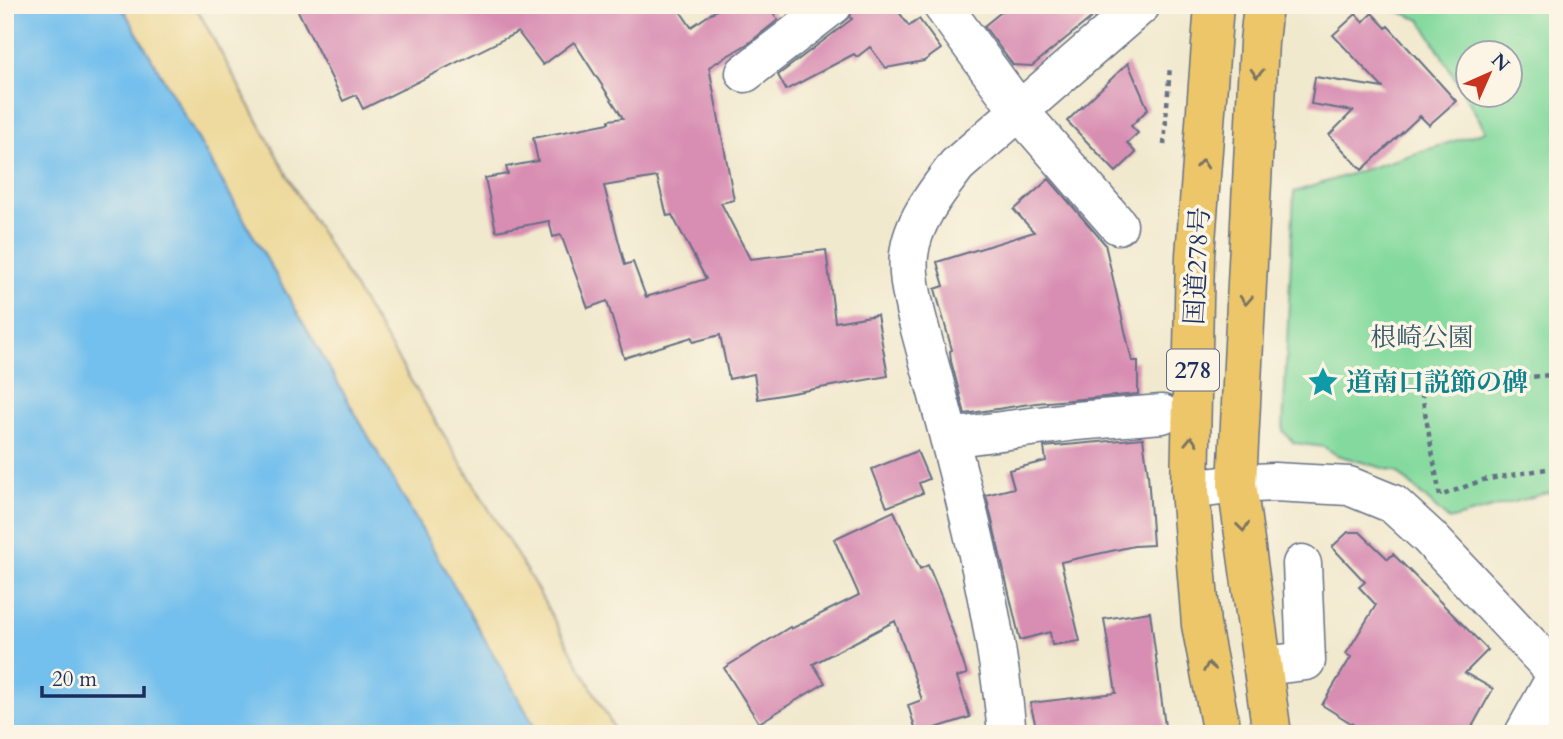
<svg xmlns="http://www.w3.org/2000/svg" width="1563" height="739" viewBox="0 0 1563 739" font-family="Cardo,'Noto Serif JP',serif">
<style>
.green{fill:#84da9e;stroke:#50847e;stroke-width:2;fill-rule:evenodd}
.sand{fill:#eeda9e;stroke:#84847e;stroke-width:2}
.water{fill:#73bfed;stroke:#4777a6;stroke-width:2}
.building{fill:#d88db2;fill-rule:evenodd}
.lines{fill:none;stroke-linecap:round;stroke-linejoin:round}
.minor-casing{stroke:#667085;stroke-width:41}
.highway-casing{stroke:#667085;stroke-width:41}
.path{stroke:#667085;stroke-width:4.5;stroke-dasharray:5 5;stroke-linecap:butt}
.minor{stroke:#fff;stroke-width:38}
.highway{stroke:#ecc669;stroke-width:38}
.oneway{stroke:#797363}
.labels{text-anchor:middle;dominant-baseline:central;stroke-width:7;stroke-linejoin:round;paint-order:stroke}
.shield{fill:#fcf5e5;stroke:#5e6a86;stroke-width:2}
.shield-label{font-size:24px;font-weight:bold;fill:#1b2f5e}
.street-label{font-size:26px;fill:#1b2f5e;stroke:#fcf5e5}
.park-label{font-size:26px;fill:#355a6e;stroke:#fcf5e5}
.culture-label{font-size:26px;font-weight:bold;fill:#0d838f;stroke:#fcf5e5;text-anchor:start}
</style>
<rect width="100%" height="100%" fill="#fcf5e5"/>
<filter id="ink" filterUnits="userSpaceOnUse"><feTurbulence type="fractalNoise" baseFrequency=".0143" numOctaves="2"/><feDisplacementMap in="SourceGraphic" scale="14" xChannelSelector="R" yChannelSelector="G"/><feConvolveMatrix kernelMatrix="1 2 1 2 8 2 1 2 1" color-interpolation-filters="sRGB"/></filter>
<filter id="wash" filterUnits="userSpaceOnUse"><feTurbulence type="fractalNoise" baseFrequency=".00686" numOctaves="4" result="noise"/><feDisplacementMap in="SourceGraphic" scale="28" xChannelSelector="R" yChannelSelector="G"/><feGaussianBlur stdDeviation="1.57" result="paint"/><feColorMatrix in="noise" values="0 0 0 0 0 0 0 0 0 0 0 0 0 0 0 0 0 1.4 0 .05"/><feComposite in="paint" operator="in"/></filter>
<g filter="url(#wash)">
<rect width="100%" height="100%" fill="#f1e9ce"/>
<!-- green -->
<path class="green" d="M1381 5H1558V490L1449 520 1397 472 1337 455 1324 447 1294 443 1283 431 1294 192 1486 131 1421 20ZM1468 52H1510V94H1468Z"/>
<!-- sand -->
<path class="sand" d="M121 5H195L297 193 532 580 617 734H539Z"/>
<!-- water -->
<path class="water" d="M5 5H121L539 734H5Z"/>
<g id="blocks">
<!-- building -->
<path class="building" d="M295 5H676L691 27 724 5H768L778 20 749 43 709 67 734 200 721 203 750 259 826 250 835 322 877 315 888 376 758 399 754 374 729 379 720 335 693 342 692 337 624 358 607 301 588 308 561 235 553 237 549 221 496 231 485 178 508 174 506 167 538 161 533 138 609 123V120L623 118 574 42 543 65 518 32 363 109 356 95 343 101ZM657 177 667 216 672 215 706 279 646 297 633 262 625 265 604 186Z
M854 5H894L909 26 919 19 941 49 924 61 886 68 870 47 857 57 854 54 786 90 778 75 852 19 850 17Z
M1010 5H1107L1032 66 1013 65 984 26Z
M1372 13 1386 28 1388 26 1456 101 1429 125 1420 116 1362 170 1329 135 1353 111 1311 104 1315 77 1383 88 1333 35 1356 14 1363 22Z
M1128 63 1148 109 1131 126 1138 133 1127 143 1136 153 1116 172 1067 121Z
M1049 179 1105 244 1132 361H1138V394L1036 403 965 414 951 361 950 351 952 350 935 289 944 286 937 262 1034 232 1014 210Z
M1143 438 1148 474 1153 545 1134 546 1061 562 1080 641 1052 645 1050 632 1020 640 986 495 1014 488 1009 470 1046 461 1044 447Z
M917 451 929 479 919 483 923 493 887 507 872 469Z
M894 511 920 569 928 565 941 596 967 674 957 677 970 717 917 734 908 705 922 700 895 621 813 664 825 683 759 723 724 668 790 627 791 629 859 595 834 539Z
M1348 532H1360L1388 559 1393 554 1488 650 1465 673 1493 689 1468 734H1348L1354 725 1322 705 1351 657 1346 654 1376 605 1359 587 1365 582 1332 547Z
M1150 612 1166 734H1038L1030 703 1116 693 1104 619Z"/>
</g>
</g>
<g filter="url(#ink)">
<use href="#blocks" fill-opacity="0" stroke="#667085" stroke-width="2"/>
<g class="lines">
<defs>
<path id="minor" d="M942 5 1020 112 1118 225
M745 73 833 5
M949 438 1076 421 1162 414
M1190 490 1237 484 1274 482 1349 486 1393 504 1429 537 1558 675
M1264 666 1306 661 1302 564
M1007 734C994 590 953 453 916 314 912 295 907 274 909 255 912 222 938 190 957 165L1141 5
M1524 734 1557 675"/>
<path id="highway" d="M1214 5 1195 255 1190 490 1201 625 1222 734
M1263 5 1259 42 1237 484 1272 734"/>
</defs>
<!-- minor casing -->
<use href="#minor" class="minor-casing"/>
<!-- highway casing -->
<use href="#highway" class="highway-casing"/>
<!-- path -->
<path class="path" d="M1164 145 1170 66
M1558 374C1512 381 1464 376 1418 373L1440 496 1483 480 1558 467"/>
<!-- minor -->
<use href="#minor" class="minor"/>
<!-- highway -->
<use href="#highway" class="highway"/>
</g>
<!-- one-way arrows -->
<defs><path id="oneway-chevron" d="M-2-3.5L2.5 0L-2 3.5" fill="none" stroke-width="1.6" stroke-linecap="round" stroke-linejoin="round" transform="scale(1.75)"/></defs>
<g class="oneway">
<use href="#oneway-chevron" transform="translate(1257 73) rotate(93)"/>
<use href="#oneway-chevron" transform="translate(1202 164) rotate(-85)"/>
<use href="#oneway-chevron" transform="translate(1246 300) rotate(93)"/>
<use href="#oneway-chevron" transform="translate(1191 441) rotate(-88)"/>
<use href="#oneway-chevron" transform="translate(1243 527) rotate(83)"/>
<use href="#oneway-chevron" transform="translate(1209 667) rotate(-101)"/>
</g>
</g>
<!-- icons -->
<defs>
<symbol id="sight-bare" viewBox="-9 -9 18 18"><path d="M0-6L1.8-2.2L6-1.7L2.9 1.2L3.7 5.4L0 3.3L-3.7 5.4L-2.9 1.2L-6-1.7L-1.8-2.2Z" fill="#0f9aa8" stroke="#fcf5e5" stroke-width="2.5" paint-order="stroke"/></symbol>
</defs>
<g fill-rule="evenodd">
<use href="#sight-bare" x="1301" y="360" width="44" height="44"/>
</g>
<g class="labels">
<!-- shield labels -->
<rect class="shield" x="1167" y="349.5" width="52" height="41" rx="5"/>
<g class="shield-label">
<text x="1193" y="370">278</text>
</g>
<!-- street labels -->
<g class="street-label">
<text transform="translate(1197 266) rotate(-87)">国道278号</text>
</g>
<!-- park labels -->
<g class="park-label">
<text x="1422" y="337">根崎公園</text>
</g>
<!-- culture labels -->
<g class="culture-label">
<text x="1346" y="382">道南口説節の碑</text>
</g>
</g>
<!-- margin -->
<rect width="1563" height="739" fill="none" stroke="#fcf5e5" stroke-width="28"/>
<!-- north arrow -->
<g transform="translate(1489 74) rotate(45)"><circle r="33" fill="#fcf5e5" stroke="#a2a6af" stroke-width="2"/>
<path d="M0-5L12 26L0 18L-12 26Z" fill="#c8321e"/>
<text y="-10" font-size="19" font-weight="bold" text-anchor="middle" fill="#1b2f5e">N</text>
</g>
<!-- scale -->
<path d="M42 686v10h102v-10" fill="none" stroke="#1b2f5e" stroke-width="3.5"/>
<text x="52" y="686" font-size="21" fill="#1b2f5e" stroke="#fcf5e5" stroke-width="5" paint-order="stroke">20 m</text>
</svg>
